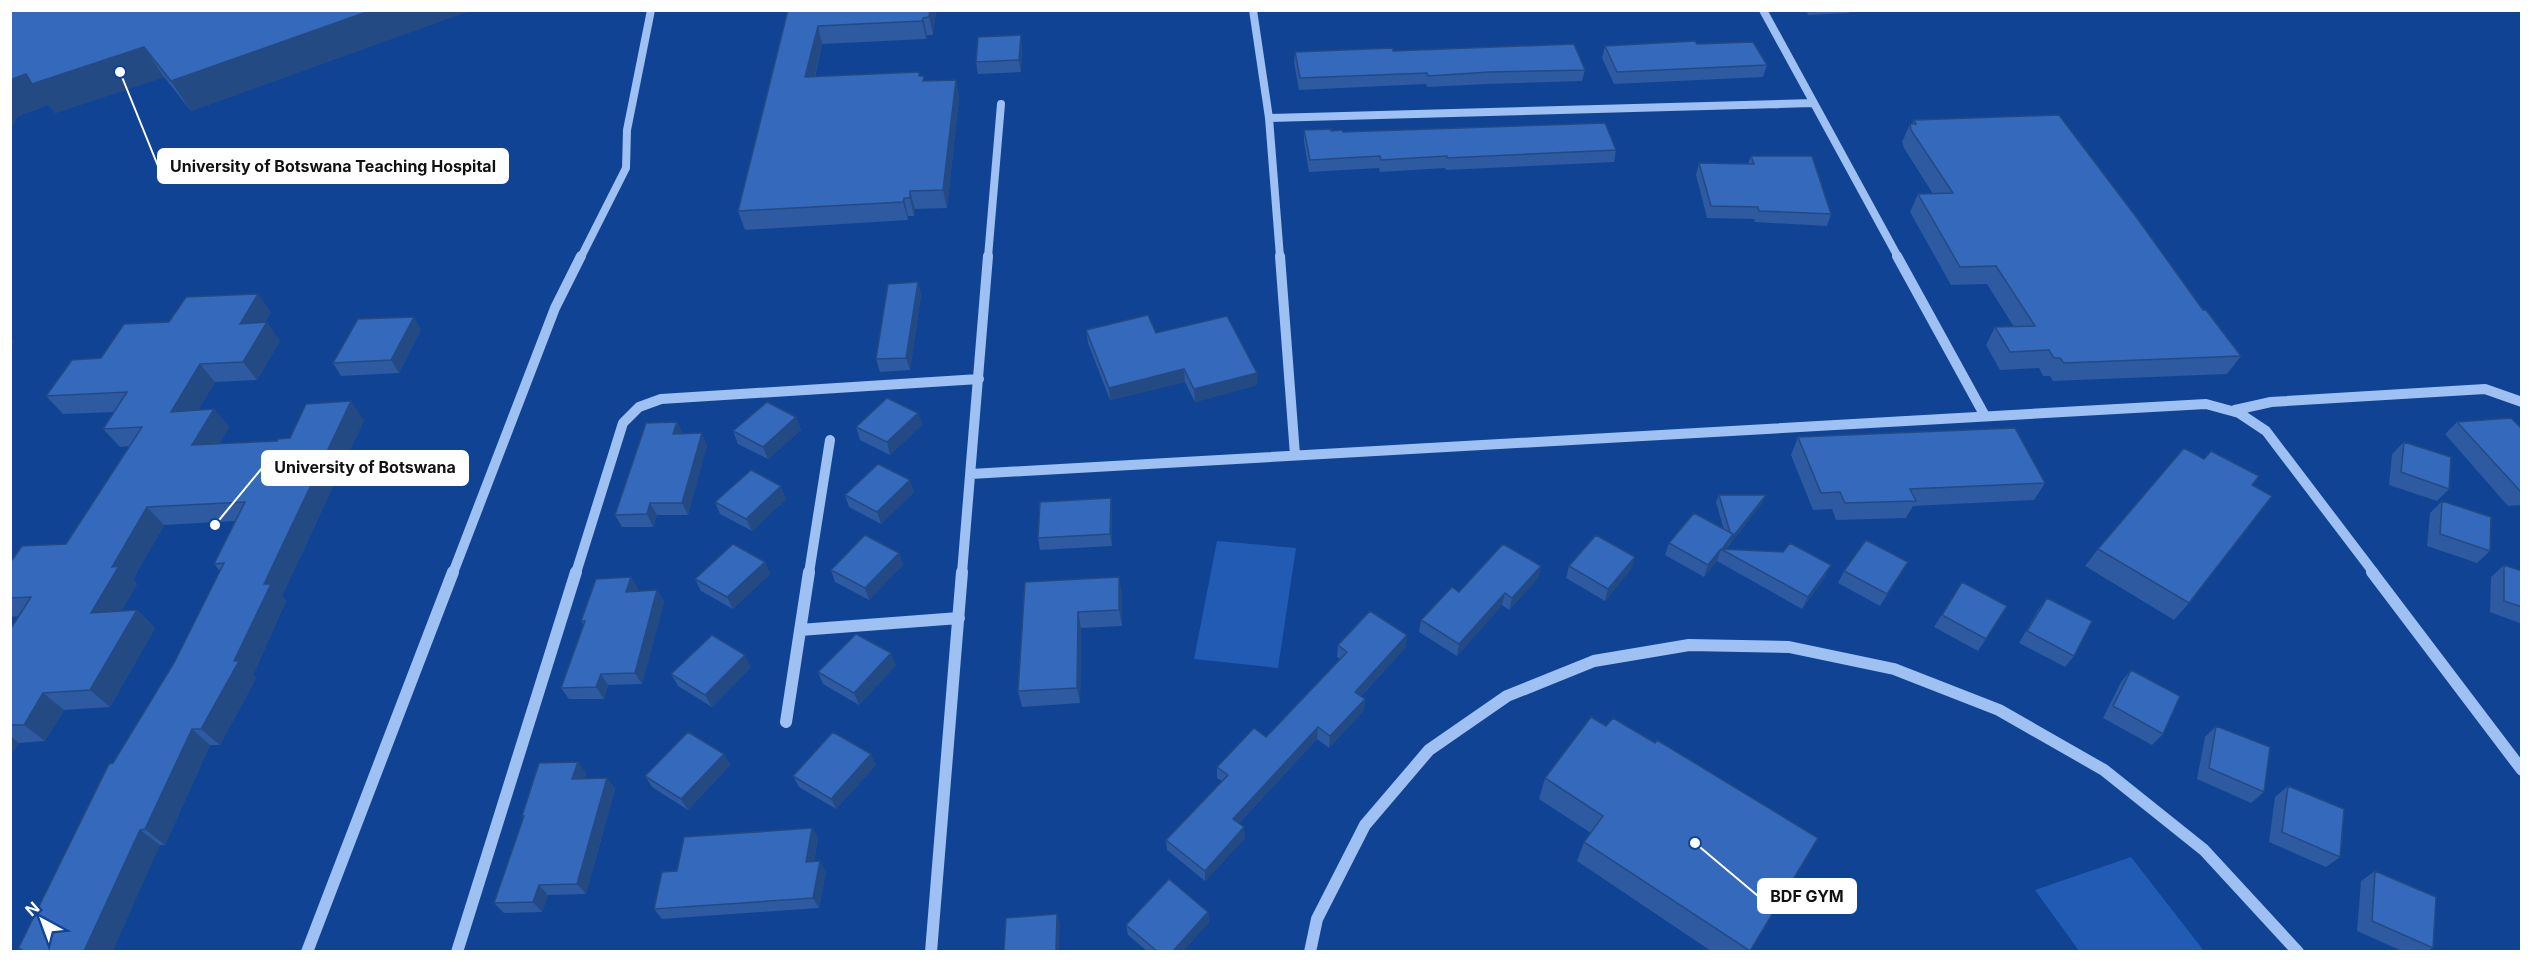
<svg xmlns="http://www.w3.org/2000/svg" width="2532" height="962" viewBox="0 0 2532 962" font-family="Inter,sans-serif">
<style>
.green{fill:#225bb3}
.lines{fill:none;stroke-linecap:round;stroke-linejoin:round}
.minor-far2{stroke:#9ec0f3;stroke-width:8}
.minor-far1{stroke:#9ec0f3;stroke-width:10}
.minor{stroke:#9ec0f3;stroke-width:12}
.wall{fill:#2d5aa1}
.shaded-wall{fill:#244a83}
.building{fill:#3469bb;stroke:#244a83;stroke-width:1.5}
.leader{fill:none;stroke:#fff;stroke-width:2}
.callout-dot{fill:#fff;stroke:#104393;stroke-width:2}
.callout{fill:#fff;stroke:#fff;stroke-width:2}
.callout-label{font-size:16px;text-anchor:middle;font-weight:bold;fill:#111}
</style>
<rect width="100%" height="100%" fill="#104393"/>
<!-- green -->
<path class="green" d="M1217 541 1296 548 1278 668 1194 659Z
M2131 857 2204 951H2079L2035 890Z"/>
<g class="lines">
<!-- minor-far2 -->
<path class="minor-far2" d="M1253 10 1269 118 1280 257
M1763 10 1898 257
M1269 118 1813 103
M581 257 626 168 627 130 651 10
M988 257 1001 104"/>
<!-- minor-far1 -->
<path class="minor-far1" d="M1280 256 1295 455
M1897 256 1985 416
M2235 410 2271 402 2485 389 2522 402
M971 474 2206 404 2239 413 2266 431 2374 573
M453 573 555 308 581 256
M576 573 623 423 639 407 661 399 979 379
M809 573 830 440
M962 573 988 256"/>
<!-- minor -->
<path class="minor" d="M2372 572 2522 770
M800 630 959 618
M786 722 809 572
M307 952 453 572
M457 952 576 572
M931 952 962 572
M1310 952 1317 919 1365 825 1429 750 1507 696 1594 661 1689 645 1789 647 1894 669 1999 710 2104 770 2204 850 2298 952"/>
</g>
<!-- wall -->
<path class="wall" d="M10 10 466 12 191 111 164 77 55 113 48 105 18 116Z
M788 10H936L933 35H927L926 39 822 44 815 77 920 76 925 81 956 80 959 98 947 208 915 209 914 216H908V220L745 230 738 211Z
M1806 10H1850L1849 13 1808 15Z
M1697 44 1767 65 1763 77 1614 84 1602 58 1605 46Z
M1022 47 1021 72 978 74 976 62Z
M1393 51 1585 70 1582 81 1487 84 1427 87 1426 84 1299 90 1294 63 1295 52Z
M1914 120 2203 310 2241 356 2227 374 2053 381 2050 376H2043L2039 368 2000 370 1986 345 1995 327H2014L1987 284 1951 285 1910 212 1918 194H1933L1904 148 1902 142 1910 124H1912Z
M1304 130 1331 131 1616 150 1614 162 1446 170 1445 168 1380 172 1379 168 1309 172 1304 142Z
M1751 156 1831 214 1827 226 1755 222 1754 219 1707 218 1696 175 1699 163 1748 164Z
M918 282 921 295 910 370 880 372 876 359Z
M271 312 265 322 280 341 257 380 215 382 198 410 214 409 229 427 219 444 277 441 364 420 282 596 286 601 253 675 256 678 220 745H210L165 845H160L20 951 18 949 113 763 174 663 220 571 214 564 235 521 164 525 133 579 137 584 121 611 137 610 155 628 110 707 64 710 45 741 19 743 10 756V630L19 616 10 617V563L66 544 129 446 120 447 103 429 114 412 63 414 46 396 101 358Z
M421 329 399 373 341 376 333 363Z
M1086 330 1156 333 1257 373V385L1195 402 1185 382 1110 400 1088 343Z
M918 413 922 425 890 455 860 440 856 427Z
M796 417 801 430 768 459 738 444 733 431Z
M2457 422 2522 429V505L2508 506 2445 434Z
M682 433 707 445 688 515H657L653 527H622L615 515Z
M1798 437 2045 483 2034 500 1913 506 1906 518 1836 520 1832 509 1813 510 1791 455Z
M2404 442 2449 489 2437 501 2389 485 2392 454Z
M2252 485 2189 603 2174 620 2085 566 2098 549Z
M914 492 881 524 849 507 845 495Z
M1719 495 1763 502 1726 549 1825 577 1802 609 1717 561 1704 577 1665 555 1669 543 1724 530 1716 502Z
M786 499 752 531 720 514 715 502Z
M2442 501 2490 551 2477 563 2427 546 2430 513Z
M1112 511V546L1040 550 1038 538Z
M899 553 903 565 869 600 835 582 831 570Z
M765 562 770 574 733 609 701 591 695 579Z
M2504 565 2522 571V624L2490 612 2491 577Z
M1541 566 1538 578 1509 610 1502 605 1457 656 1419 632 1421 620 1459 592Z
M1569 566 1631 569 1605 601 1566 578Z
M1844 571 1901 574 1880 606 1838 583Z
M631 577 638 589 637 591 657 590 664 602 642 684 608 685 604 699H569L561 688 584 625 581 621Z
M1025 582 1122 593V626L1081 628 1080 703 1022 707 1018 691Z
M1962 582 1986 639 1978 651 1934 627Z
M2047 598 2074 656 2065 667 2019 643 2038 610Z
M1338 645 1406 647 1361 696 1365 699 1364 710 1329 748 1317 739 1239 823 1245 838 1205 881 1167 850 1166 840 1222 781 1217 778V767L1266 737 1340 659 1337 657Z
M896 665 859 705 823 684 818 672Z
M751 667 712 707 678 686 671 674Z
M2131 670 2163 734 2152 745 2103 718 2121 682Z
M1606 726 1655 743 1750 951H1711L1577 861 1584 842 1591 833 1539 799 1545 778Z
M2216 726 2264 792 2251 803 2197 779 2205 737Z
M724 754 730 765 688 810 652 787 645 776Z
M876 765 836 809 799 787 793 776Z
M586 773 584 779 607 778 615 789 586 894 548 895 542 912 504 913 494 903 524 818 522 816Z
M2288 786 2340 857 2326 867 2269 842 2275 797Z
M818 838 814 862 826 872 819 908 662 919 654 909 677 871Z
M2375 871 2433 948 2428 951H2402L2357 931 2361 881Z
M1208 912 1209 922 1183 951H1147L1128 935 1126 925Z"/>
<!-- shaded-wall -->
<path class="shaded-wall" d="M372 10H465L466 12 191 111 171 81Z
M930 10H936L933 35 929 17Z
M923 18 927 35 926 39 922 21Z
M818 26 822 44 810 95 805 77Z
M1021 35 1022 47 1021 72 1019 60Z
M144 47 164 77 55 113 48 105 18 116 10 131V80L26 74Z
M956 80 959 98 947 208 943 190Z
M910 191 915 209 914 216 910 198Z
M904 198 908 216V220L903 202Z
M918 282 921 295 910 370 906 358Z
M258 294 271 312 254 342 240 324Z
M414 317 421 329 399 373 391 360Z
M267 322 280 341 257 380 243 362Z
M10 337 15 341 10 347Z
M200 364 215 382 186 430 171 412Z
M1184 369 1185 382 1110 400 1109 388Z
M1257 373V385L1195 402 1194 389Z
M351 401 364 420 282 596 286 601 253 675 256 678 220 745 201 729 234 661 264 584Z
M214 409 229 427 208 463 192 445Z
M918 413 922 425 890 455 887 442Z
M796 417 801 430 768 459 763 447Z
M677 422 683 434H673Z
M702 433 707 445 688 515 682 503Z
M910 480 914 492 881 524 877 512Z
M781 486 786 499 752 531 746 519Z
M1766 495 1763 502 1729 545 1731 539Z
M1111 498 1112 511V546L1110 534Z
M650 503 657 515 653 527 647 514Z
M147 507 164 525 133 579 137 584 110 630 91 613 112 567Z
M1733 534 1728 546 1724 551 1721 549Z
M1721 549 1717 561 1704 577 1708 565Z
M899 553 903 565 869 600 865 588Z
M1635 557 1631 569 1605 601 1608 589Z
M765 562 770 574 733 609 727 597Z
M1908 562 1901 574 1880 606 1887 594Z
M1831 565 1825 577 1802 609 1808 597Z
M1541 566 1538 578 1509 610 1512 598Z
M631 577 638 589 633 604 626 592Z
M1119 577 1122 593V626L1119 610Z
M657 590 664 602 642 684 635 673Z
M1505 593 1502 605 1457 656 1459 644Z
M137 610 155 628 110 707 90 690Z
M1078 612 1081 628 1080 703 1077 688Z
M1407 635 1406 647 1354 703 1355 692Z
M891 653 896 665 859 705 854 693Z
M745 655 751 667 712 707 705 695Z
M601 674 608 685 604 699 596 687Z
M43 693 64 710 45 741 24 725Z
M1365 699 1364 710 1329 748 1330 736Z
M1318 727 1317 739 1233 829V819Z
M192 729 210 745 165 845 145 829Z
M10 736 19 743 10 756Z
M724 754 730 765 688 810 681 799Z
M871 754 876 765 836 809 831 799Z
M578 762 586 773 581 790 572 779Z
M607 778 615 789 586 894 577 884Z
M1244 827 1245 838 1205 881V871Z
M812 828 818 838 812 873 806 862Z
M140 830 160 845 113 951H84Z
M820 861 826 872 819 908 813 898Z
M539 885 548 895 542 912 533 902Z
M1208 912 1209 922 1183 951H1173Z
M1057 914 1060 924 1059 951H1056Z"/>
<!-- building -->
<path class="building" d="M10 10H372L171 81 144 47 32 84 26 74 10 80Z
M788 10H930L929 17 923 18 922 21 818 26 805 77 919 72V76H924L923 81 956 80 943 190 910 191V198H904L903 202 738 211Z
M1021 35 1019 60 976 62 978 37Z
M1695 41 1697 44 1753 42 1767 65 1617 72 1605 46Z
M1574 44 1585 70 1489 72 1428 76 1427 73 1300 78 1295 52 1393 48V51Z
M2059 115 2137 218 2203 310H2206L2241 356 2064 363 2060 358H2054L2049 350 2010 352 1995 327 2035 326 1996 266 1960 267 1918 194 1953 193 1911 130 1910 124H1916L1914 120Z
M1605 123 1616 150 1447 158V156L1381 160 1380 156 1310 160 1304 130 1331 129V131L1342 130 1343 132Z
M1751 156H1812L1831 214 1759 211 1758 207 1711 206 1699 163 1754 164Z
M918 282 906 358 876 359 888 284Z
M258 294 240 324 267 322 243 362 200 364 171 412 214 409 192 445 277 441 278 439 290 438 306 404 351 401 264 584H271L234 661H239L201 729H192L145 829 140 830 84 951H20L21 949H18L109 764 113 763 174 663 224 563 214 564 245 502 147 507 112 567 119 566 91 613 137 610 90 690 43 693 24 725H10V630L31 597 10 598V563L22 546 66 544 142 427 103 429 127 392 46 396 72 360 101 358 124 324 169 322 186 297Z
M1148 315 1156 333 1227 316 1257 373 1194 389 1184 369 1109 388 1086 330Z
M414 317 391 360 333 363 358 319Z
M887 398 918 413 887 442 856 427Z
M767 402 796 417 763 447 733 431Z
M2511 418 2522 429V493L2457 422Z
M677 422 673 434 702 433 682 503H650L647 514 615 515 646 423Z
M2015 428 2045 483 1910 489 1916 501 1845 503 1840 492 1821 493 1798 437Z
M2404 442 2451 457 2449 489 2401 472Z
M2184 448 2204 459 2211 451 2259 476 2252 485 2272 496 2189 603 2098 549Z
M878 464 910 480 877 512 845 495Z
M751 470 781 486 746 519 715 502Z
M1719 495H1766L1731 539 1733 534 1730 532Z
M1111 498 1110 534 1038 538 1040 502Z
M2442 501 2491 517 2490 551 2440 534Z
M1694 513 1733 534 1722 549 1783 552 1790 543 1831 565 1808 597 1721 549 1708 565 1669 543Z
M865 535 899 553 865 588 831 570Z
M1596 535 1635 557 1608 589 1569 566Z
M1866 540 1908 562 1887 594 1844 571Z
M733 544 765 562 727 597 695 579Z
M1503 544 1541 566 1512 598 1505 593 1459 644 1421 620 1452 587 1459 592Z
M2504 565 2522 571V607L2504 601Z
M631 577 626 592 657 590 635 673 601 674 596 687 561 688 585 621H581L596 579Z
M1119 577V610L1078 612 1077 688 1018 691 1025 582Z
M1962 582 2007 606 1986 639 1942 615Z
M2047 598 2092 621 2074 656 2027 631Z
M1370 611 1407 635 1355 692 1365 699 1330 736 1318 727 1233 819 1244 827 1205 871 1166 840 1228 775 1217 767 1254 728 1266 737 1347 652 1338 645Z
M856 634 891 653 854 693 818 672Z
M712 635 745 655 705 695 671 674Z
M2131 670 2180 696 2163 734 2113 706Z
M1591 717 1606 726 1613 718 1655 743 1657 740 1818 838 1750 951 1584 842 1603 816 1545 778Z
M2216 726 2270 747 2264 792 2209 768Z
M688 732 724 754 681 799 645 776Z
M833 732 871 754 831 799 793 776Z
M578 762 572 779 607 778 577 884 539 885 533 902 494 903 524 816H522L539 763Z
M2288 786 2344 809 2340 857 2282 832Z
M812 828 806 862 820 861 813 898 654 909 662 872 677 871 684 837Z
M2375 871 2436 897 2433 948 2372 921Z
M1169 879 1208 912 1173 951H1157L1126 925Z
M1057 914 1056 951H1004L1006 918Z"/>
<!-- callouts -->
<path class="leader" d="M120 72L158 166M215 525L262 468M1695 843L1758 896"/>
<g class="callout-dot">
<circle cx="120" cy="72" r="6"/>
<circle cx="215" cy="525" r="6"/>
<circle cx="1695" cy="843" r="6"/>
</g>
<g class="callout">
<rect x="158" y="149" width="350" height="34" rx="6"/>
<rect x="262" y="451" width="206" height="34" rx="6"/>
<rect x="1758" y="879" width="98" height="34" rx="6"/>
</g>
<g class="callout-label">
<text x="333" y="172">University of Botswana Teaching Hospital</text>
<text x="365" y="473">University of Botswana</text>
<text x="1807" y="902">BDF GYM</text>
</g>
<!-- border -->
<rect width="2532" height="962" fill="none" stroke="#ffffff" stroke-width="24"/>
<!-- north arrow -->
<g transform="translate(42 920) rotate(319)" stroke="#104393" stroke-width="4.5" paint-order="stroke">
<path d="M0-4.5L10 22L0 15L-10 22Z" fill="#ffffff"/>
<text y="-9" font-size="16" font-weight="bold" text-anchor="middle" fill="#ffffff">N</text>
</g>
</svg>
